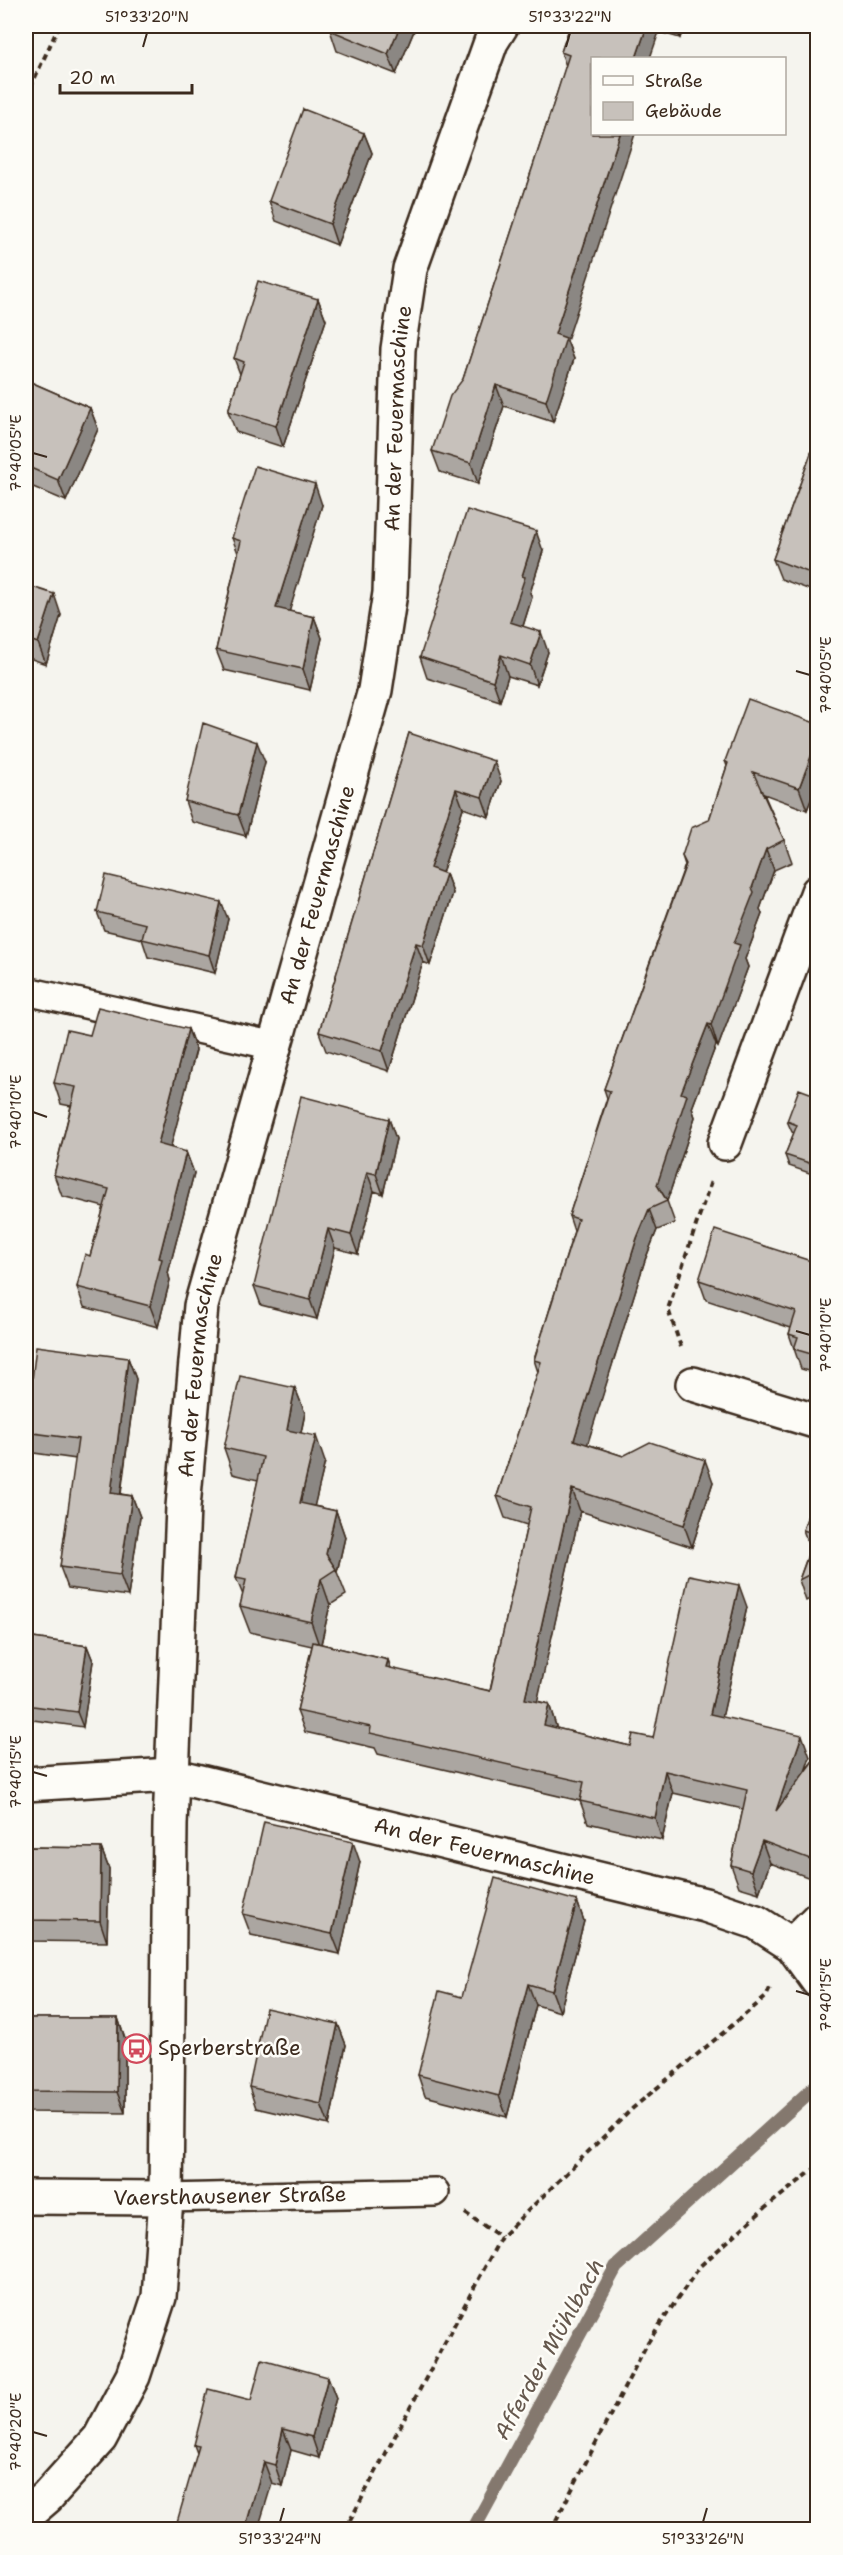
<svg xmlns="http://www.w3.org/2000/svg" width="843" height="2555" viewBox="0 0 843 2555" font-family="'Shantell Sans',sans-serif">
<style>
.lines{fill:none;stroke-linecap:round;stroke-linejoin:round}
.stream{stroke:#84786e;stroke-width:14}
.service-casing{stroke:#3b2a1e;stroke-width:32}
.minor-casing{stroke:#3b2a1e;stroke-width:38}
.path{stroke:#3b2a1e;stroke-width:4;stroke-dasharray:6 4.5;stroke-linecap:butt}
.service{stroke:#fdfcf7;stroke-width:27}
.minor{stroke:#fdfcf7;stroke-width:33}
.wall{fill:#aba6a1;stroke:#3b2a1e;stroke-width:1.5}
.shaded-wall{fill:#8b8783;stroke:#3b2a1e;stroke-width:1.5}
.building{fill:#c7c1bb;stroke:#3b2a1e;stroke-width:1.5}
.ticks{fill:none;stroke:#3b2a1e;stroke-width:2}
.labels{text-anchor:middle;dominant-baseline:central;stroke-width:5;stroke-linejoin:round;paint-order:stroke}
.street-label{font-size:21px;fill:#3b2a1e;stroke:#fdfcf7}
.poi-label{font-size:21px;fill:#3b2a1e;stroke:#fdfcf7;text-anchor:start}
.water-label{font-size:22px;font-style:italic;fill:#65584d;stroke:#fdfcf7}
.neatline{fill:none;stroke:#3b2a1e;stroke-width:2}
.ticks-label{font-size:15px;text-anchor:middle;fill:#3b2a1e}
</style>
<rect width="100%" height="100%" fill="#f5f4ee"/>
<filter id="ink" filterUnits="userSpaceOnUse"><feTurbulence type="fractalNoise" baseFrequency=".0167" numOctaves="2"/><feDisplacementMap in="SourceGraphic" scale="12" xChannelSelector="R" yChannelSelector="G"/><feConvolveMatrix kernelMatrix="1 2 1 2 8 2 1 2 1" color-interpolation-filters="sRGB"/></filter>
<g filter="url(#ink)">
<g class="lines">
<!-- stream -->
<path class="stream" d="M473 2530 616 2267 818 2084"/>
<defs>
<path id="service" d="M26 991 275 1046
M166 2198 435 2192"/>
<g id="minor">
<path d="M725 1143 818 892"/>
<path d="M693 1384 818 1422"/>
<path id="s1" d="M26 1784 171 1775 705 1905 756 1922 792 1945 818 1981"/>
<path d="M792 1945 818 1919"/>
<path d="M26 2197 166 2198"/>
<path id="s2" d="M26 2515 47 2497 100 2438 133 2376 159 2297 166 2198 170 1825 183 1507 201 1306 375 690 390 593 398 349 410 269 491 42 501 26"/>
</g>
</defs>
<!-- service casing -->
<use href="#service" class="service-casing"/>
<!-- minor casing -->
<use href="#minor" class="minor-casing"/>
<!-- path -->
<path class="path" d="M26 97 59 26
M681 1347 668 1309 712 1178
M465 2213 501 2237
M345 2530 501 2237 633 2108 766 1997 771 1986
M551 2530 648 2342 700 2266 764 2209 818 2166"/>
<!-- service -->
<use href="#service" class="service"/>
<!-- minor -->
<use href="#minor" class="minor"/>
</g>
<!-- wall -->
<path class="wall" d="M416 26 396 74 337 51 330 30Z
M570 26H684L680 38 659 32 592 58 567 341 574 359 553 422 504 406 478 484 440 472 432 451 463 379 566 66 561 52Z
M364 133 372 153 337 245 276 221 269 201Z
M318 299 326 320 283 447 236 432 228 411 240 374 234 358Z
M26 380 90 408 98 429 66 501 26 484Z
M818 434V593L781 579 773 559Z
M322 505 289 611 314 617 322 638 310 690 224 670 216 650 238 553 232 538Z
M543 551 530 593 532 597 523 626 548 652 537 685 508 676 500 701 427 678 420 657Z
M26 585 61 615 46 664 26 657Z
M818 724V782L807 810 764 794 784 840 792 862 774 870 760 909 762 914 745 959 748 967 718 1047 716 1045 692 1108 695 1117 667 1201 675 1223 657 1230 645 1260 587 1444 623 1456 713 1482 692 1547 580 1511 537 1701 549 1704 556 1726V1728L630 1746 653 1738 747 1607 722 1717 810 1757 805 1771 818 1754V1881L770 1863 759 1893 739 1887 731 1865 743 1809 673 1793 662 1840 588 1823 580 1801 378 1754 375 1748 305 1732 297 1711 312 1646 250 1632 240 1606 243 1595 236 1578 258 1480 233 1474 224 1448 295 1388 305 1413 301 1433 325 1462 314 1506 336 1511 345 1537 337 1572 346 1595 330 1605 321 1644 388 1660 391 1669 490 1691 527 1525 505 1518 497 1496 538 1372 534 1360 574 1231 569 1216 607 1098 604 1089 685 865 682 856 709 820 727 766 725 761Z
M409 733 501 781 489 817 463 808 442 873 446 874 453 893 430 965 423 962 389 1071 326 1051 319 1032Z
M265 762 246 836 192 822 185 801Z
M97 912 228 919 215 973 148 957 142 939 104 930Z
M188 1029 196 1050 170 1148 186 1152 194 1173 168 1273 170 1280 158 1327 84 1307 77 1287 90 1256 104 1207 62 1196 54 1175 71 1106 61 1104 54 1083 90 1035Z
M818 1096V1176L789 1166 785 1155 794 1133 792 1132 787 1121Z
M389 1119 396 1139 383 1194 374 1191 358 1254 335 1248 317 1319 261 1305 254 1286Z
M818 1254V1374L801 1369 789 1334 791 1328 706 1300 699 1280 811 1261Z
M128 1358 136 1379 121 1494 132 1496 140 1517 128 1596 68 1588 60 1567 76 1459 34 1453 26 1432Z
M818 1486V1595L806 1601 799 1580 810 1549 803 1530Z
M26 1637 87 1646 93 1661 83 1727 26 1719Z
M26 1847 101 1848 109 1869 107 1942 28 1941 26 1935Z
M360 1862 340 1954 251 1935 243 1914Z
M577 1901 584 1921 560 2012 536 2005 507 2117 425 2096 418 2075 462 1997Z
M26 2018H118L125 2039V2113L26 2112Z
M338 2024 346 2045 329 2125 256 2108 249 2087Z
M328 2377 336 2398 319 2458 291 2450 282 2486 272 2483 197 2453 194 2445 251 2400Z"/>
<!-- shaded-wall -->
<path class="shaded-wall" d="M400 26H416L396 74 388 54Z
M647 26H657L659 32 650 58H636Z
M675 26H684L680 38Z
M364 133 372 153 337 245 330 224Z
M620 134H635L567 341 574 359 553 422 546 401 555 334Z
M318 299 326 320 283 447 276 426Z
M496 385 504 406 478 484 471 463Z
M90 408 98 429 66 501 58 480Z
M315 484 322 505 284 629 276 608Z
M536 531 543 551 530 593 532 597 518 642 510 622 522 576Z
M54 594 61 615 46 664 38 643Z
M314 617 322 638 310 690 303 669Z
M541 632 548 652 537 685 530 665Z
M501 655 508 676 500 701 493 681Z
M818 738V782L807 810 799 788Z
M257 742 265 762 246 836 238 815Z
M494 761 501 781 489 817 482 797Z
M456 789 463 808 437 888 430 868Z
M766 849 774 870 760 909 762 914 745 959 748 967 718 1047 711 1025 734 943 752 888Z
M446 874 453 893 430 965 423 945Z
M221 902 228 919 215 973 209 955Z
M416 943 423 962 389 1071 382 1051Z
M708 1024 716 1045 692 1108 695 1117 667 1201 657 1185 681 1093Z
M188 1029 196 1050 166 1165 158 1144Z
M389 1119 396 1139 383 1194 376 1174Z
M186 1152 194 1173 168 1273 170 1280 158 1327 150 1306 159 1258Z
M367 1172 374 1191 358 1254 351 1235Z
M649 1209 657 1230 645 1260 582 1462 574 1440 637 1238Z
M328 1229 335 1248 317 1319 310 1300Z
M128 1358 136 1379 118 1513 111 1493Z
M295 1388 305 1413 296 1456 287 1430Z
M316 1436 325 1462 309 1528 300 1503Z
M705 1460 713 1482 692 1547 684 1525Z
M572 1489 580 1511 533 1721 525 1699Z
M132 1496 140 1517 128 1596 120 1575Z
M336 1511 345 1537 337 1572 326 1554Z
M321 1579 330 1605 320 1648 311 1622Z
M739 1585 747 1607 718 1736 710 1714Z
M87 1646 93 1661 83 1727 77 1712Z
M388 1660 396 1682 386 1667Z
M549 1704 556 1726 552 1747 544 1725Z
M802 1735 810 1757 784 1833 776 1811Z
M665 1771 673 1793 662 1840 655 1818Z
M762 1841 770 1863 759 1893 751 1871Z
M353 1842 360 1862 340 1954 332 1934Z
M101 1848 109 1869 107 1942 100 1921Z
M577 1901 584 1921 560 2012 552 1991Z
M528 1984 536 2005 507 2117 499 2096Z
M118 2018 125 2039V2113L117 2092Z
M338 2024 346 2045 329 2125 321 2104Z
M328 2377 336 2398 319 2458 312 2437Z
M283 2429 291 2450 282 2486 275 2465Z
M264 2462 272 2483 258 2529H245Z"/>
<!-- building -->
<path class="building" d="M331 26H400L388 54 330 30Z
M570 26H647L636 58H592V134H620L555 334 566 338 546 401 496 385 471 463 432 451 450 396 463 379 553 105 569 55 561 52Z
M303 109 364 133 330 224 269 201Z
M258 281 318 299 276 426 228 411 244 362 234 358Z
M26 380 90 408 58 480 26 466Z
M818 434V576L773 559Z
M255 466 315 484 276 608 314 617 303 669 216 650 241 541 232 538Z
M467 510 536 531 522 576 525 577 510 622 541 632 530 665 501 655 493 681 420 657Z
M26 585 54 594 38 643 26 639Z
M748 699 818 724V738L799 788 753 772 784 840 766 849 752 888 754 892 734 943 740 945 711 1025 708 1024 681 1093 687 1095 657 1185 667 1201 649 1209 637 1238 574 1440 623 1456 650 1442 705 1460 684 1525 572 1489 525 1699 549 1704 544 1725 630 1746 633 1734 653 1738 689 1575 739 1585 710 1714 802 1735 776 1811 818 1754V1862L762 1841 751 1871 731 1865 747 1790 665 1771 655 1818 580 1801 584 1782 370 1733 371 1727 297 1711 313 1642 388 1660 386 1667 490 1691 531 1507 497 1496 541 1362 534 1360 578 1219 569 1216 610 1091 604 1089 686 864 682 856 691 828 709 820 728 763 725 761Z
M203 723 257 742 238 815 185 801Z
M409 733 494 761 482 797 456 789 430 868 446 874 423 945 416 943 382 1051 319 1032Z
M106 875 221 902 209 955 142 939 146 924 97 912Z
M98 1007 188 1029 158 1144 186 1152 159 1258 162 1259 150 1306 77 1287 85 1254 90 1256 109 1189 54 1175 76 1087 54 1083 67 1030 90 1035Z
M799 1089 818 1096V1166L785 1155 797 1125 787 1121Z
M301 1096 389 1119 376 1174 367 1172 351 1235 328 1229 310 1300 254 1286Z
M715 1230 811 1261 814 1253 818 1254V1356L794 1349 798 1337 789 1334 796 1312 699 1280Z
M36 1346 128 1358 111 1493 132 1496 120 1575 60 1567 78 1439 26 1432Z
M240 1376 295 1388 287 1430 316 1436 300 1503 336 1511 326 1554 336 1569 321 1579 311 1622 240 1606 246 1580 236 1578 263 1457 224 1448Z
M818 1486V1570L799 1580 816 1534 803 1530Z
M26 1637 87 1646 77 1712 26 1705Z
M264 1822 353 1842 332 1934 243 1914Z
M26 1847 101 1848 100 1921 26 1920Z
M495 1878 577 1901 552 1991 528 1984 499 2096 418 2075 439 1991 462 1997Z
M266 2008 338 2024 321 2104 249 2087Z
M26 2018H118L117 2092 26 2091Z
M262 2359 328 2377 312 2437 283 2429 275 2465 264 2462 245 2529H175L199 2446 194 2445 208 2389 251 2400Z"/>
</g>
<!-- ticks -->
<path class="ticks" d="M143 47 147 33M566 47 570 33M33 453 47 457M796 671 810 675M33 1112 47 1117M796 1331 810 1335M33 1772 47 1776M796 1991 810 1995M33 2432 47 2436M280 2522 284 2508M703 2522 707 2508"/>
<!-- icons -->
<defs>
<symbol id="bus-ring" viewBox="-11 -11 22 22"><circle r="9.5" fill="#fdfcf7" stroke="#d1495b" stroke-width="1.5"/><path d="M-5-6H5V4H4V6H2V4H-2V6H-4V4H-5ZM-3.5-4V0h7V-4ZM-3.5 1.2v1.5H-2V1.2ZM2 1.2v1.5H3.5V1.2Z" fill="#d1495b"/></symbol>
</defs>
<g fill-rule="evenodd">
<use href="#bus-ring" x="120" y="2032" width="33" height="33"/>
</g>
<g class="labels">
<!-- street labels -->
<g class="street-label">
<text stroke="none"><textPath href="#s2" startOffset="2166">An der Feuermaschine</textPath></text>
<text stroke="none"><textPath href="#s2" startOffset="1680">An der Feuermaschine</textPath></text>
<text stroke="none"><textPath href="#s2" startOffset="1194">An der Feuermaschine</textPath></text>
<text stroke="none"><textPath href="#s1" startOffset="468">An der Feuermaschine</textPath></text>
<text transform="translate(230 2196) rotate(-1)">Vaersthausener Straße</text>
</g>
<!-- poi labels -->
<g class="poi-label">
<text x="158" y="2048">Sperberstraße</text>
</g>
<!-- water labels -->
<g class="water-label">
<text transform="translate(549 2349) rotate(-61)">Afferder Mühlbach</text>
</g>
</g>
<!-- margin -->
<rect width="843" height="2555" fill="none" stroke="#fdfcf7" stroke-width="66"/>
<!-- legend -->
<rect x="591" y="57" width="195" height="78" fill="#fdfcf7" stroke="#afa8a0" stroke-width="1.5"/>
<rect x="603" y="76" width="30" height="9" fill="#fdfcf7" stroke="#afa8a0" stroke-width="1.5"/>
<text x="645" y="87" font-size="18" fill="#3b2a1e">Straße</text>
<rect x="603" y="102" width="30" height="18" fill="#c7c1bb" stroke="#afa8a0" stroke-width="1.5"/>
<text x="645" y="117" font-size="18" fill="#3b2a1e">Gebäude</text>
<!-- scale -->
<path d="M60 84v9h132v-9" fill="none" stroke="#3b2a1e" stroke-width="3"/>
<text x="69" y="84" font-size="18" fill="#3b2a1e" stroke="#fdfcf7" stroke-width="4.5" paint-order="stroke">20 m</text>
<rect x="33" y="33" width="777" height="2489" class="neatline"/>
<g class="ticks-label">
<text x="147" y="22">51°33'20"N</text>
<text x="570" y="22">51°33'22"N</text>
<text transform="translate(16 453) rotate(-90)" y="5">7°40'05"E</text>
<text transform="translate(826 675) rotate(-90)" y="5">7°40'05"E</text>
<text transform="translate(16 1112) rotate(-90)" y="5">7°40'10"E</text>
<text transform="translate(826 1335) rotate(-90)" y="5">7°40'10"E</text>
<text transform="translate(16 1772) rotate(-90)" y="5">7°40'15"E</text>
<text transform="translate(826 1995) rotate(-90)" y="5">7°40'15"E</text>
<text transform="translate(16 2432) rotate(-90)" y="5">7°40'20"E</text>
<text x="280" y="2544">51°33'24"N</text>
<text x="703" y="2544">51°33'26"N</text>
</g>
</svg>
